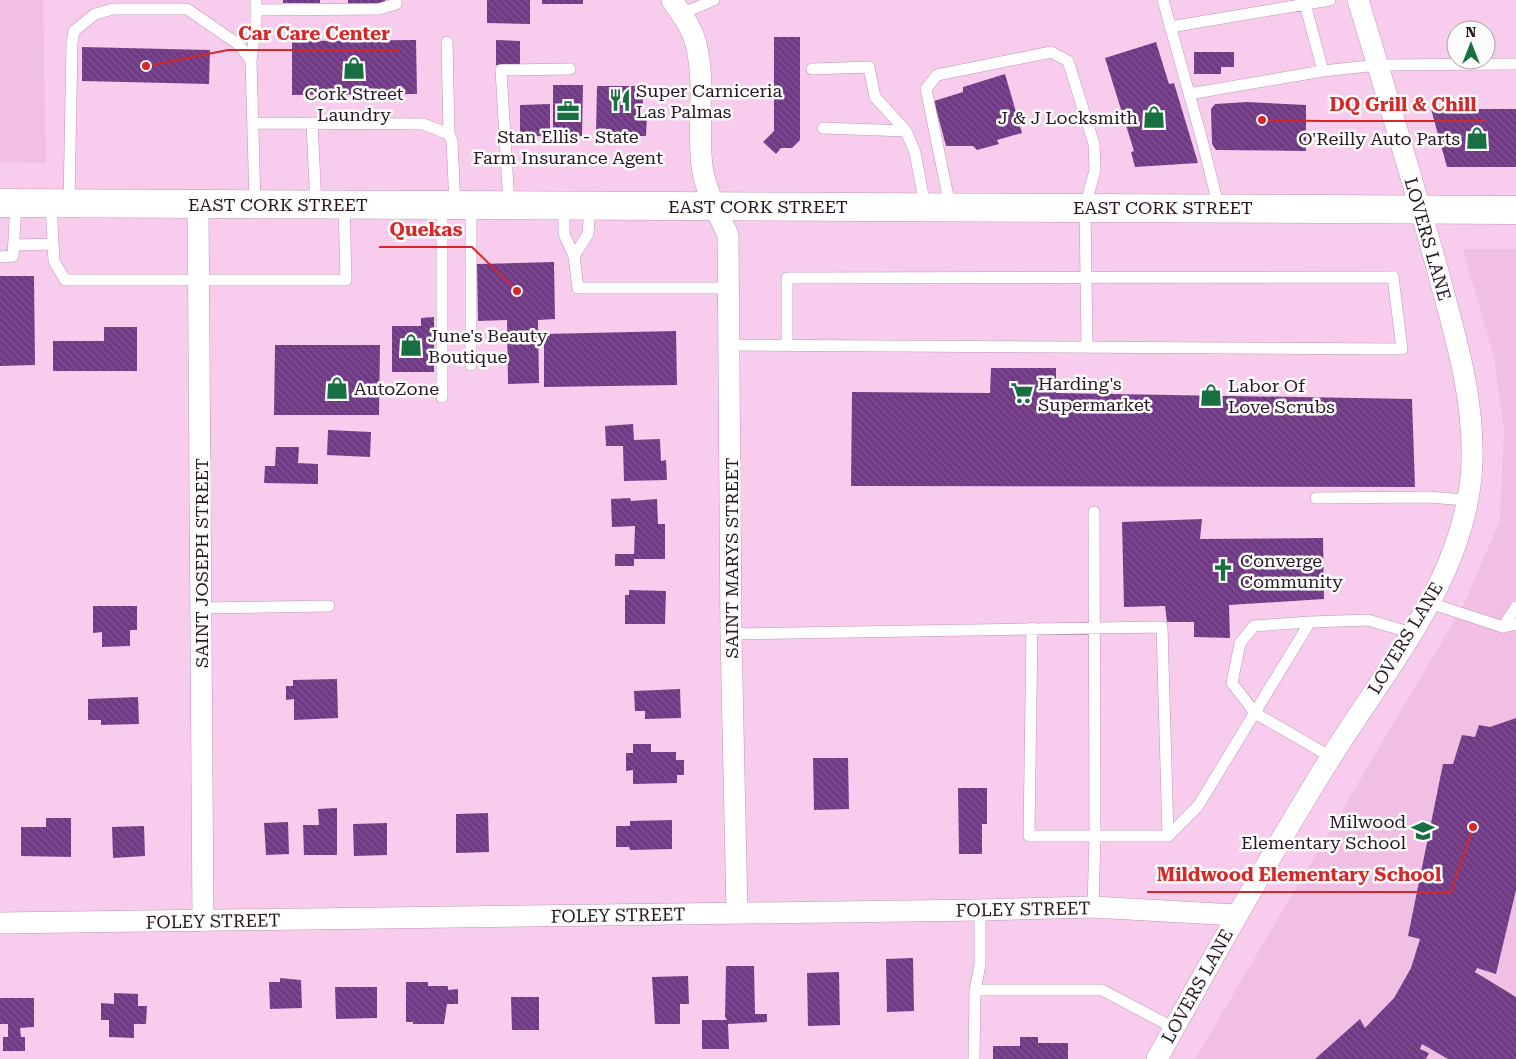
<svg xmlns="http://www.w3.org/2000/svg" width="1516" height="1059" viewBox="0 0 1516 1059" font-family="'Roboto Serif',serif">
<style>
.built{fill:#f1bfe4}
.building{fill:url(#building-back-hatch)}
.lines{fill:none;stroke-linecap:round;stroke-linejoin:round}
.lane-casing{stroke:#bf95b4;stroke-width:12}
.street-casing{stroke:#bf95b4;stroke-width:22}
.secondary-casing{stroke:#bf95b4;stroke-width:29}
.lane{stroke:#fff;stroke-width:11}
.street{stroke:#fff;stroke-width:21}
.secondary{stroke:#fff;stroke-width:28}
.labels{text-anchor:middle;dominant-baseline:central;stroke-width:5;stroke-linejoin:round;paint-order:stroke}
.poi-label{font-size:18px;fill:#281824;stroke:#fcfcfc;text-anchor:start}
.street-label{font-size:18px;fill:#281824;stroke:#fcfcfc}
.leader{fill:none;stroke:#d62828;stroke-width:2}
.callout-dot{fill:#d62828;stroke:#fcfcfc;stroke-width:2}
.callout-label{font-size:19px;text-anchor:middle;font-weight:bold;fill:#d62828;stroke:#fcfcfc;stroke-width:5;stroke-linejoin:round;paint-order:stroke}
</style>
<defs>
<pattern id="building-back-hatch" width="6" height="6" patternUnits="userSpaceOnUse" patternTransform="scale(1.25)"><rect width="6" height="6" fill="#703985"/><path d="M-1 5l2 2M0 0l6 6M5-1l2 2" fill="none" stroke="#805390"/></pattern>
</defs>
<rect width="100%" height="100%" fill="#f8ccec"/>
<!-- built -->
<path class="built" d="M0 0H43L46 163 0 162Z
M1463 249H1516V1059H1195L1464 604 1500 520 1504 430 1494 357Z"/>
<!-- building -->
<path class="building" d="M283 0H320V3H283Z
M348 0H385V3L348 4Z
M487 0H530V24L487 23Z
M542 0H583V4H542Z
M774 37H800V140L792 148H781L776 154 763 142 774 131Z
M416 40 417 94 292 95V41Z
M496 40 520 41V65H496Z
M1156 42 1169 84 1174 83 1198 163 1135 167 1131 152 1134 151 1105 58Z
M82 47 210 50 209 84 82 81Z
M1194 52H1234V67H1221V74H1194Z
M1005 74 1022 133 997 140 999 144 977 150 973 146H946L934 101 963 92V87Z
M553 85H583L582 136H553Z
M597 86H643V114L647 115 646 136H618V133H596Z
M1247 102 1306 105V151L1216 150 1212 144 1211 109 1215 104Z
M550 104V136H520V105Z
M1431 109H1516V167H1447Z
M554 262 555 319 538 320 539 383 508 384 507 320 478 321 477 264Z
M0 276H34L35 365 0 366Z
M434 317V372H392V326H421V318Z
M104 327H137V371H53V341H104Z
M676 331 677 385 544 387V334Z
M275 345H380L379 415H274Z
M991 368H1056V393L1412 399 1415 487 851 486 852 392 990 393Z
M633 424 634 440 660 439 661 461 666 460 667 480 624 481 623 446H606L605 426Z
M328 430 371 432 370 457 327 455Z
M276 447H299L298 463 318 464V484L264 483 265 466H275Z
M630 498 631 501 657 499 658 524H665V559H634V566H615V554H634L635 526 612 527 611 499Z
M1202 519 1200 539 1323 538 1324 599 1229 605 1230 638 1194 637V622H1167L1165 606 1124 607 1122 522Z
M629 590 666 591 665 624H625V595H629Z
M93 606H137V630H130V646L102 647V632L93 633Z
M337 679 338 718 294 720V699L286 700V686H293V680Z
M680 689 681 718 645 719V711H635L634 691Z
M138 697 139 724 101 725V720H88V699Z
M1516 718V890L1496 974 1477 968 1475 972 1516 997V1059H1448L1422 1044 1420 1049 1429 1053 1426 1059H1315L1360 1019 1365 1028 1394 998 1411 968 1420 939 1408 936 1443 764H1453L1462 735 1475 737 1479 725 1490 727Z
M633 744H651V752H676V760H684V775H677V783L633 784V770L626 771V753H633Z
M813 758H848L849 809 814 810Z
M958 788H987V824H982V854H959Z
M337 808V855H304L303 825H319L318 809Z
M488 813 489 852 456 853V814Z
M46 818H71V857L21 856V827H46Z
M672 820V849L630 850 629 847H616V826H630V821Z
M288 822 289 854 266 855 264 823Z
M387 823V855L354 856 353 824Z
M144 826 145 856 113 858 112 827Z
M913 958 914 1011 887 1012 886 959Z
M726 966H754L755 1014H767V1022L728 1024 729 1049H702V1020H727L725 1017Z
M839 972 840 1025 808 1026 807 973Z
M688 976 689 1004H680V1024H655L652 977Z
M280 978 301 980 302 1008 270 1009 269 982H280Z
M406 982H428V986H448V990L458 989V1004H447L444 1024H413V1022H406Z
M335 987H377V1018L336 1019Z
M114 993 138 994V1006H147L146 1024H134V1038L109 1037V1020H101V1003L114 1004Z
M511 997H539V1030H512Z
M0 998H34V1027L20 1028 21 1037H25V1051H3V1037H8V1024H0Z
M1020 1037H1038V1043H1068V1059H993V1046H1020Z"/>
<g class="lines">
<defs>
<path id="lane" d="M1163 0 1202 140 1219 208
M1304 0 1323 71
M256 10 379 9 396 4V0
M681 14 714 0
M1170 27 1330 0
M447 42 449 134
M251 60 256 26V0
M812 69 869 67 875 97 906 131 915 152 925 206
M1189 94 1323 71 1378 65 1516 64
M253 123 423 124 449 134 452 141 455 205
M312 123 316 205
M823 128 906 131
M51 203 54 261 65 280H346L344 205
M69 203 72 43 74 31 95 14 113 9H187L238 44 251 60 255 204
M509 205 501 70 570 69
M564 205V234L574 256 578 288H728
M950 206 926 89 937 75 1051 52 1068 61 1094 144 1095 170 1085 207 1087 347
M15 245 53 244
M574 256 588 234 590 205
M0 257 13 256 16 203
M729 345 1402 349 1393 277 787 278V345
M471 365V205
M442 397V205
M1316 498 1428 497 1466 500
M1430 603 1503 627 1516 624
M201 608 329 606
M1310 622 1254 626 1240 643 1232 683 1255 713 1331 757
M1503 627 1516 607
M1032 628 1029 836H1095L1094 512
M731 634 1162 627 1168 836H1095L1093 907
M1168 836 1198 806 1310 622 1368 620 1412 633
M975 990H1102L1174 1028
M974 1059 975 990 980 965V910"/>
<path id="street" d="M672 0C681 14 692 27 696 44 706 84 697 126 702 166 705 190 718 213 728 235L731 634 737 913
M198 204 203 921
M0 923 980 910 1093 907 1236 915
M1157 1059C1213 957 1270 855 1331 757 1388 665 1468 575 1472 462 1474 394 1454 332 1437 268 1412 178 1385 89 1358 0"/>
<path id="secondary" d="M0 203 1516 210"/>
</defs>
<!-- lane casing -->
<use href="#lane" class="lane-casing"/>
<!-- street casing -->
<use href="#street" class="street-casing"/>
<!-- secondary casing -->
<use href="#secondary" class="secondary-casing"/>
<!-- lane -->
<use href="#lane" class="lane"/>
<!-- street -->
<use href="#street" class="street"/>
<!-- secondary -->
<use href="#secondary" class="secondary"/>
</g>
<!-- icons -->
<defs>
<symbol id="shop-bare" viewBox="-9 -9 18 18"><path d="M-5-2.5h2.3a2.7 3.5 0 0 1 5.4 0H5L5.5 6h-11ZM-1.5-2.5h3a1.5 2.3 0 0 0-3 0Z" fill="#176f42" stroke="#fcfcfc" stroke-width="2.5" paint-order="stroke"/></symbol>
<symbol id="restaurant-bare" viewBox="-9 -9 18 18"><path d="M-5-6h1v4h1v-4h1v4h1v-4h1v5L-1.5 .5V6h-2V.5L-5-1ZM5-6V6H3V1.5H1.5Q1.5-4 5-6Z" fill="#176f42" stroke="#fcfcfc" stroke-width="2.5" paint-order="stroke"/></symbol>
<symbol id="office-bare" viewBox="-9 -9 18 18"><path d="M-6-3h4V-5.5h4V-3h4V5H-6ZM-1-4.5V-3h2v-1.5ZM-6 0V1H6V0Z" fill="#176f42" stroke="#fcfcfc" stroke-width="2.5" paint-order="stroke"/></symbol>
<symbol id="supermarket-bare" viewBox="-9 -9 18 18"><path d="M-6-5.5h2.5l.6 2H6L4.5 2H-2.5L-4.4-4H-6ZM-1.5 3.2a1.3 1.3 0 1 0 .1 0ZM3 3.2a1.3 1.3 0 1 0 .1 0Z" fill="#176f42" stroke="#fcfcfc" stroke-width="2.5" paint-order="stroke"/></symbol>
<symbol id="church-bare" viewBox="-9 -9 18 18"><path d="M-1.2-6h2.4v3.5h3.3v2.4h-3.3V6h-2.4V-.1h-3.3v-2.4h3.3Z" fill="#176f42" stroke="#fcfcfc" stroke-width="2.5" paint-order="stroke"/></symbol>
<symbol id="school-bare" viewBox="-9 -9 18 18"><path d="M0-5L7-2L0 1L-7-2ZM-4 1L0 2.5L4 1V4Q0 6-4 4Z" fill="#176f42" stroke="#fcfcfc" stroke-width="2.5" paint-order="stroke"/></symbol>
</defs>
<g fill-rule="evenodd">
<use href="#shop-bare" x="338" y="52" width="32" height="32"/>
<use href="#restaurant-bare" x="604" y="84" width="32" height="32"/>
<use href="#office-bare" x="552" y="95" width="32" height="32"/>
<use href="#shop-bare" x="1138" y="101" width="32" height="32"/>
<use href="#shop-bare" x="1461" y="122" width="32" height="32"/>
<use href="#shop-bare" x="395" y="329" width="32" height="32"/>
<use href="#shop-bare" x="321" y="372" width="32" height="32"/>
<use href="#supermarket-bare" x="1006" y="377" width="32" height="32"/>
<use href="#shop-bare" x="1195" y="379" width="32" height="32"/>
<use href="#church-bare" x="1207" y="554" width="32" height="32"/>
<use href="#school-bare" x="1407" y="815" width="32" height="32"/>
</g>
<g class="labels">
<!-- poi labels -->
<g class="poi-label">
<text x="636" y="90">Super Carniceria<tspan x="636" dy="21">Las Palmas</tspan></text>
<text x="354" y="93" text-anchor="middle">Cork Street<tspan x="354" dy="21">Laundry</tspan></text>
<text x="1138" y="117" text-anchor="end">J &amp; J Locksmith</text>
<text x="568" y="136" text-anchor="middle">Stan Ellis - State<tspan x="568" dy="21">Farm Insurance Agent</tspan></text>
<text x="1460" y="138" text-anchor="end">O'Reilly Auto Parts</text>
<text x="428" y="335">June's Beauty<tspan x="428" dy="21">Boutique</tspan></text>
<text x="1038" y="383">Harding's<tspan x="1038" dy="21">Supermarket</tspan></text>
<text x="1228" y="385">Labor Of<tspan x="1228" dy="21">Love Scrubs</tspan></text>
<text x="354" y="388">AutoZone</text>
<text x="1240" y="560">Converge<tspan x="1240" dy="21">Community</tspan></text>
<text x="1406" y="821" text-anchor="end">Milwood<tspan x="1406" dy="21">Elementary School</tspan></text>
</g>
<!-- street labels -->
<g class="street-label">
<text x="278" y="204">EAST CORK STREET</text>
<text x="758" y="206">EAST CORK STREET</text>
<text x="1163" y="207">EAST CORK STREET</text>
<text transform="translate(1428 239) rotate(74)">LOVERS LANE</text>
<text transform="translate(731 558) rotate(-90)">SAINT MARYS STREET</text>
<text transform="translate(201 563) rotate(-90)">SAINT JOSEPH STREET</text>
<text transform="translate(1405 638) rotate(-59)">LOVERS LANE</text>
<text transform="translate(1023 909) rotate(-1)">FOLEY STREET</text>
<text transform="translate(618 915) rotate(-1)">FOLEY STREET</text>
<text transform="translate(213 921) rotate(-1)">FOLEY STREET</text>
<text transform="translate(1197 986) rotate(-61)">LOVERS LANE</text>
</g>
</g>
<!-- callouts -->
<path class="leader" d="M146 66L228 50H400M1262 120L1320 121H1486M517 291L472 247H379M1473 827L1451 892H1147"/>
<g class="callout-dot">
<circle cx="146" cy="66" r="5"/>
<circle cx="1262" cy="120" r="5"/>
<circle cx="517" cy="291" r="5"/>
<circle cx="1473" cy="827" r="5"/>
</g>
<g class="callout-label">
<text x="314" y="40">Car Care Center</text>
<text x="1403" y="111">DQ Grill &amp; Chill</text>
<text x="426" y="236">Quekas</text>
<text x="1299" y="881">Mildwood Elementary School</text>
</g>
<!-- north arrow -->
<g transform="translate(1471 45)"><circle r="24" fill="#fcfcfc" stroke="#a7a1a6"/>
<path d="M0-4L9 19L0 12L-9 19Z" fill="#176f42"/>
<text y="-8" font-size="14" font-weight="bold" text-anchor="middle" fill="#281824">N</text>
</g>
</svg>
